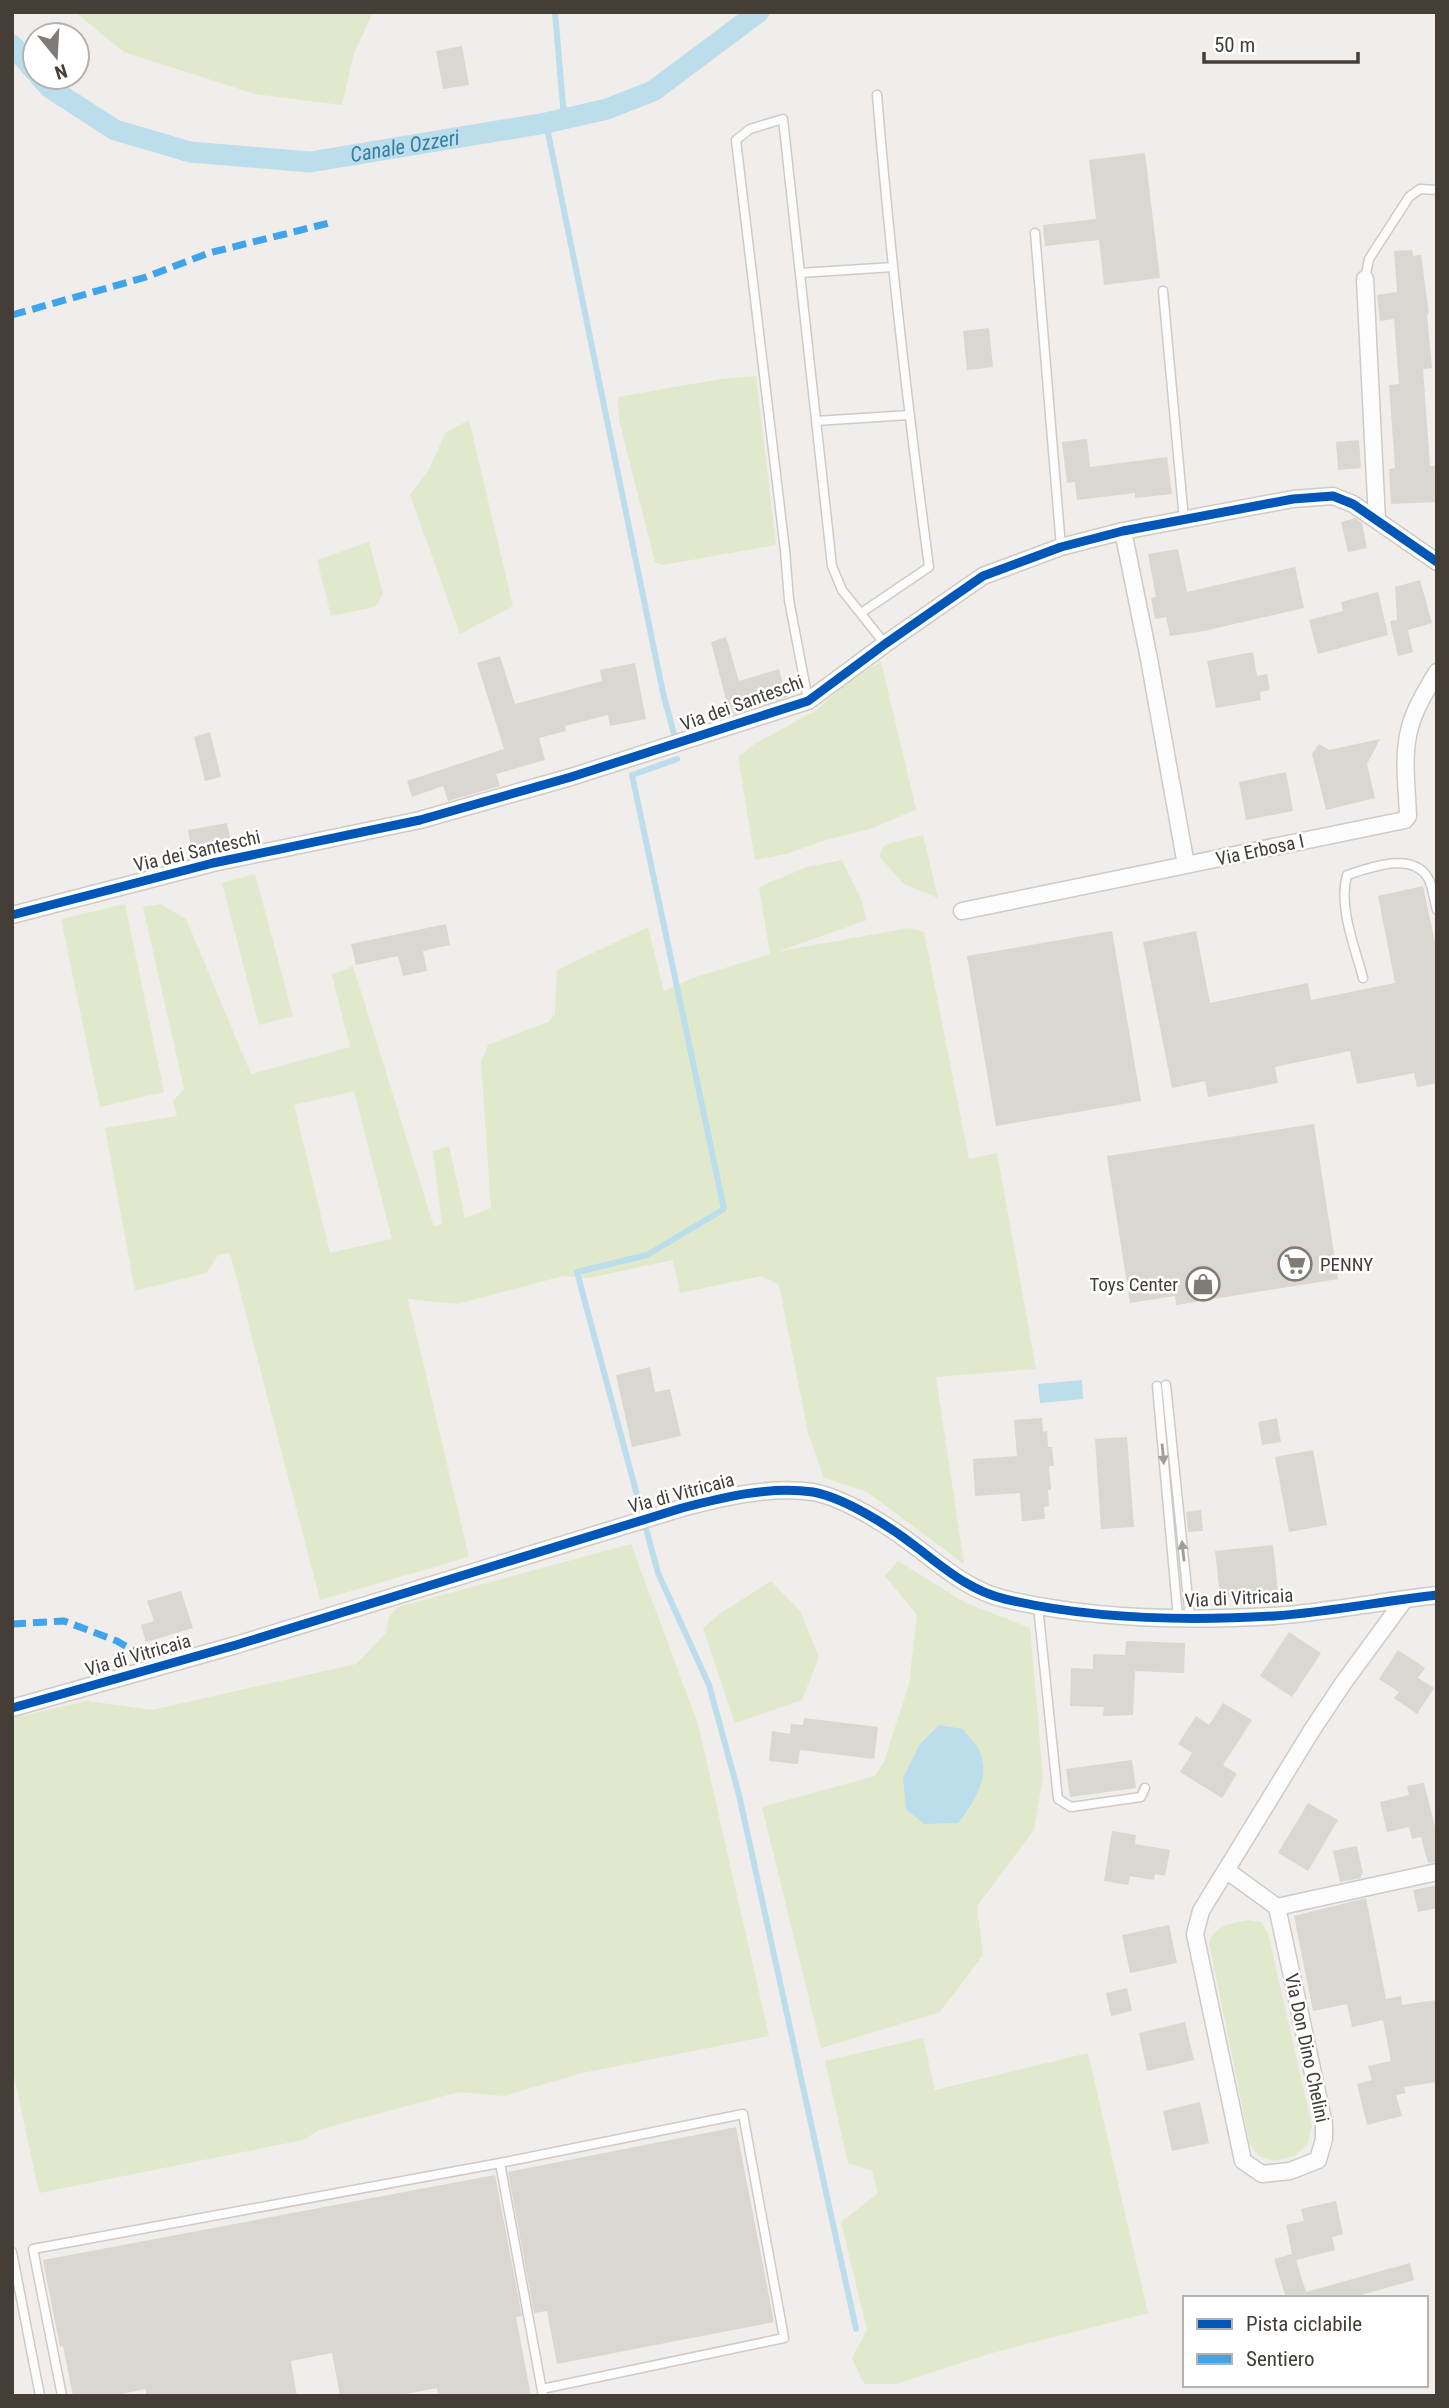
<svg xmlns="http://www.w3.org/2000/svg" width="1449" height="2408" viewBox="0 0 1449 2408" font-family="'Roboto Condensed',sans-serif">
<style>
.green{fill:#e0e9cb;fill-rule:evenodd}
.water{fill:#bcddeb}
.lines{fill:none;stroke-linecap:round;stroke-linejoin:round}
.stream{stroke:#bcddeb;stroke-width:6}
.canal{stroke:#bcddeb;stroke-width:21}
.building{fill:#dad6d2}
.lane-casing{stroke:#cecbc7;stroke-width:11}
.street-casing{stroke:#cecbc7;stroke-width:19}
.lane{stroke:#fdfcfc;stroke-width:8}
.street{stroke:#fdfcfc;stroke-width:16}
.quiet{stroke:#3fa4eb;stroke-width:7;stroke-dasharray:14 7;stroke-linecap:butt}
.cycleway-casing{stroke:#fff;stroke-width:13}
.cycleway{stroke:#0057b8;stroke-width:9}
.oneway{fill:#a19d99}
.labels{text-anchor:middle;dominant-baseline:central;stroke-width:5;stroke-linejoin:round;paint-order:stroke}
.street-label{font-size:19px;fill:#453e36;stroke:#fff}
.poi-label{font-size:19px;fill:#453e36;stroke:#fff;text-anchor:start}
.water-label{font-size:21px;font-style:italic;fill:#337ea4;stroke:#fff}
</style>
<rect width="100%" height="100%" fill="#f0edea"/>
<!-- green -->
<path class="green" d="M75 12H373L354 53 342 105 255 94 124 52Z
M756 376 776 545 663 565 655 562 619 420 618 397 721 379Z
M469 420 513 606 460 634 410 495 428 471 446 432Z
M369 542 383 594 375 607 331 616 317 560Z
M881 662 916 809 873 828 826 840 786 854 755 860 738 757 753 745 815 711 857 675Z
M923 835 938 898 904 884 879 856 884 845Z
M842 860 861 899 867 920 776 952 909 928 924 932 969 1159 997 1153 1036 1369 936 1377 964 1564 867 1492 824 1478 808 1433 779 1285 761 1276 680 1293 673 1260 589 1278 563 1276 457 1304 408 1299 469 1557 320 1600 230 1253 218 1255 206 1273 135 1291 105 1128 177 1116 173 1101 184 1089 143 907 160 904 186 919 251 1074 350 1047 332 975 353 966 434 1227 442 1224 433 1151 449 1146 465 1218 491 1208 481 1062 488 1045 548 1022 555 1014 557 970 648 927 664 991 693 978 770 954 759 887 807 867ZM354 1091 392 1239 330 1253 294 1105Z
M255 874 293 1016 259 1025 222 883Z
M125 904 164 1092 100 1107 61 919Z
M631 1544 698 1724 769 2036 582 2073 504 2096 459 2092 321 2129 303 2140 39 2193 12 2066V1718L88 1701 152 1710 356 1664 386 1633 389 1616 398 1607Z
M898 1561 964 1602 1030 1628 1043 1777 1034 1830 977 1906 983 1955 940 2012 821 2048 762 1807 875 1776 884 1762 909 1684 917 1615 885 1576Z
M771 1581 800 1611 819 1657 802 1700 735 1723 703 1628 721 1613Z
M1248 1920 1261 1922 1268 1933 1312 2126 1307 2145 1294 2156 1274 2161 1259 2156 1250 2145 1209 1942C1217 1924 1230 1924 1248 1920Z
M923 2038 935 2090 1088 2053 1148 2313 992 2353 896 2384H864L852 2358 867 2330 841 2222 878 2193 872 2171 848 2163 825 2061Z"/>
<!-- water -->
<path class="water" d="M1082 1380 1083 1399 1040 1403 1038 1384Z
M939 1725 963 1729C968 1736 977 1744 980 1752 991 1777 973 1804 958 1823L924 1824 906 1809 903 1778 920 1744Z"/>
<g class="lines">
<!-- stream -->
<path class="stream" d="M555 12 564 117
M546 123 663 693 674 734
M677 759 632 775 724 1209 647 1255 577 1272 658 1573 709 1685 739 1795 856 2329"/>
<!-- canal -->
<g class="canal">
<path d="M12 45 35 71"/>
<path id="s1" d="M40 77 50 88 115 130 190 152 310 162 546 123 607 109 653 91 759 12"/>
</g>
</g>
<!-- building -->
<path class="building" d="M462 46 469 85 443 89 436 51Z
M1145 153 1160 278 1104 285 1099 240 1045 246 1043 225 1096 219 1089 160Z
M1412 250 1413 256 1421 255 1429 314H1427L1432 368 1423 369 1430 466H1437V502L1391 504 1389 469 1395 468 1389 385 1399 384 1394 319 1380 321 1377 295 1397 292 1394 251Z
M989 328 993 367 967 370 963 331Z
M1087 439 1090 467 1167 457 1172 494 1135 498V493L1077 500 1075 482 1067 483 1062 442Z
M1359 440 1361 468 1338 470 1336 442Z
M1355 518 1362 523 1367 548 1348 552 1341 522Z
M1178 549 1187 592 1295 567 1304 608 1204 631 1170 636 1166 617 1155 619 1151 598 1156 597 1148 554Z
M1420 580 1432 623 1408 630 1413 652 1398 656 1390 621 1397 620 1395 587Z
M1378 592 1388 635 1318 654 1309 620 1343 611 1341 602Z
M726 637 739 681 779 669 787 697 730 715 711 642Z
M1253 652 1257 676 1267 674 1270 690 1260 692 1261 700 1216 708 1207 661Z
M500 656 515 704 602 681 600 670 635 663 646 719 610 726 608 715 565 726 566 731 539 738 545 760 496 774 500 786 448 801 443 786 412 797 407 781 504 749 477 663Z
M210 732 221 777 205 781 194 737Z
M1380 739 1367 764 1375 798 1326 810 1312 754 1319 744 1329 750Z
M1286 772 1293 811 1246 820 1239 782Z
M227 823 231 843 192 851 188 830Z
M1423 886 1437 952V1083L1417 1087 1414 1073 1357 1084 1350 1051 1275 1067 1278 1083 1208 1097 1205 1081 1172 1088 1143 942 1196 931 1210 1003 1308 983 1311 1000 1395 983 1378 896Z
M446 924 450 945 423 951 427 971 403 976 398 956 356 965 351 944Z
M1112 931 1141 1101 996 1126 967 956Z
M1314 1124 1338 1279 1176 1305 1175 1296 1130 1303 1107 1156Z
M650 1367 655 1392 670 1389 681 1436 632 1447 616 1375Z
M1042 1418 1043 1432 1047 1431 1048 1447H1052L1054 1466H1049L1051 1490H1048L1049 1506 1044 1507 1045 1519 1022 1521 1020 1493 975 1496 973 1459 1017 1456 1014 1420Z
M1277 1418 1281 1442 1262 1445 1258 1422Z
M1127 1437 1134 1527 1101 1529 1095 1439Z
M1313 1450 1327 1525 1289 1532 1275 1457Z
M1201 1510 1203 1531 1188 1532 1186 1512Z
M1273 1545 1279 1599 1254 1601 1253 1594 1220 1597 1215 1551Z
M181 1591 193 1628 146 1642 141 1625 154 1621 147 1601Z
M1289 1632 1321 1653 1292 1697 1260 1676Z
M1126 1641 1185 1643 1184 1673 1135 1671 1133 1715 1103 1716 1104 1707 1070 1706 1071 1668 1093 1669V1654L1125 1655Z
M1398 1650 1425 1668 1418 1678 1434 1688 1417 1714 1394 1698 1399 1692 1379 1679Z
M1223 1703 1252 1720 1223 1765 1237 1774 1222 1798 1180 1772 1192 1753 1178 1744 1196 1716 1209 1725Z
M804 1718 878 1727 874 1759 800 1750 798 1764 769 1761 772 1731 790 1734 791 1724 803 1725Z
M1132 1760 1136 1788 1070 1797 1066 1769Z
M1424 1783 1437 1835V1862L1428 1863 1421 1837 1412 1839 1409 1827 1387 1832 1380 1802 1409 1795 1407 1786Z
M1308 1803 1338 1820 1308 1871 1278 1853Z
M1112 1831 1136 1835 1135 1844 1170 1850 1165 1876 1155 1874 1154 1880 1130 1876 1128 1885 1104 1881Z
M1357 1846 1363 1874 1361 1875V1878L1340 1882 1333 1851Z
M1437 1885V1908L1418 1912 1413 1890Z
M1366 1898 1386 1999 1401 1996 1402 2005 1437 2000V2082L1404 2087 1406 2093 1396 2095 1402 2116 1367 2125 1357 2084 1372 2080 1368 2066 1391 2061 1383 2020 1352 2027 1347 2004 1313 2011 1294 1916Z
M1169 1925 1177 1963 1130 1973 1122 1935Z
M1127 1988 1132 2011 1111 2016 1106 1993Z
M1185 2022 1194 2060 1147 2071 1139 2033Z
M1200 2102 1209 2143 1172 2151 1163 2111Z
M736 2127 774 2322 557 2364 547 2311 534 2313 508 2172Z
M495 2175 522 2316 516 2317 531 2396H438L437 2388 395 2396H340L332 2353 291 2361 297 2396H146V2389L111 2396H73L63 2346 60 2347 43 2260Z
M1336 2201 1343 2234 1332 2237 1335 2250 1296 2260 1306 2292 1410 2263 1414 2280 1351 2298H1286L1274 2259 1292 2254 1286 2225 1304 2221 1301 2209Z"/>
<g class="lines">
<defs>
<path id="lane" d="M1035 233 1061 547
M800 273 893 267
M1365 279 1369 259 1409 197 1420 189 1437 190
M1163 291 1184 520
M816 421 909 415
M861 613 929 567C908 410 890 253 877 95
M808 700 789 600 785 550 736 140 750 129 783 119 832 566 842 590 885 644
M1363 978C1355 947 1338 907 1347 875 1370 868 1412 851 1428 878 1433 887 1434 900 1437 910
M1166 1385 1190 1618
M1157 1386 1178 1618
M1038 1606 1058 1799 1071 1807 1141 1797 1145 1788
M500 2163 743 2114 784 2338 542 2389
M12 2252 40 2396
M62 2396 33 2249 500 2163 543 2396"/>
<path id="street" d="M1365 279 1377 520
M1123 531 1149 659 1186 865
M962 911 1405 820 1408 816C1407 787 1402 755 1410 727 1415 708 1427 689 1437 672
M12 915 213 863 420 820 571 777 808 701 885 644 983 576 1061 547 1123 531 1293 499 1333 496 1353 504 1437 562
M12 1708 236 1645 682 1508C724 1497 769 1486 813 1492 845 1498 889 1526 915 1546 944 1568 970 1591 1005 1599 1089 1619 1188 1621 1274 1616 1329 1612 1383 1601 1437 1595
M1226 1870 1277 1907 1324 2124V2139L1318 2160 1290 2171 1262 2174 1243 2161 1195 1934 1201 1911 1312 1730 1344 1682 1405 1599
M1277 1907 1437 1872"/>
</defs>
<!-- lane casing -->
<use href="#lane" class="lane-casing"/>
<!-- street casing -->
<use href="#street" class="street-casing"/>
<!-- lane -->
<use href="#lane" class="lane"/>
<!-- street -->
<use href="#street" class="street"/>
<!-- quiet -->
<path class="quiet" d="M12 315 146 277 209 253 333 222
M12 1624 64 1621 117 1641 144 1657 148 1670"/>
<defs>
<path id="cycleway" d="M12 915 213 863 420 820 571 777 808 701 885 644 983 576 1061 547 1123 531 1293 499 1333 496 1353 504 1437 562
M12 1708 236 1645 682 1508C724 1497 769 1486 813 1492 845 1498 889 1526 915 1546 944 1568 970 1591 1005 1599 1089 1619 1188 1621 1274 1616 1329 1612 1383 1601 1437 1595"/>
</defs>
<!-- cycleway casing -->
<use href="#cycleway" class="cycleway-casing"/>
<!-- cycleway -->
<use href="#cycleway" class="cycleway"/>
</g>
<!-- one-way arrows -->
<defs><path id="oneway-solid" d="M-6-.8H1V-3.2L6.5 0L1 3.2V.8H-6Z" transform="scale(1.75)"/></defs>
<g class="oneway">
<use href="#oneway-solid" transform="translate(1163 1454) rotate(85)"/>
<use href="#oneway-solid" transform="translate(1183 1551) rotate(-96)"/>
</g>
<!-- icons -->
<defs>
<symbol id="supermarket-ring" viewBox="-11 -11 22 22"><circle r="9.5" fill="#fff" stroke="#817b75" stroke-width="1.5"/><path d="M-6-5.5h2.5l.6 2H6L4.5 2H-2.5L-4.4-4H-6ZM-1.5 3.2a1.3 1.3 0 1 0 .1 0ZM3 3.2a1.3 1.3 0 1 0 .1 0Z" fill="#817b75"/></symbol>
<symbol id="shop-ring" viewBox="-11 -11 22 22"><circle r="9.5" fill="#fff" stroke="#817b75" stroke-width="1.5"/><path d="M-5-2.5h2.3a2.7 3.5 0 0 1 5.4 0H5L5.5 6h-11ZM-1.5-2.5h3a1.5 2.3 0 0 0-3 0Z" fill="#817b75"/></symbol>
</defs>
<g fill-rule="evenodd">
<use href="#supermarket-ring" x="1276" y="1245" width="38" height="38"/>
<use href="#shop-ring" x="1184" y="1265" width="38" height="38"/>
</g>
<g class="labels">
<!-- street labels -->
<g class="street-label">
<text transform="translate(742 703) rotate(-20)">Via dei Santeschi</text>
<text transform="translate(1260 850) rotate(-12)">Via Erbosa I</text>
<text transform="translate(197 851) rotate(-13)">Via dei Santeschi</text>
<text transform="translate(681 1493) rotate(-15)">Via di Vitricaia</text>
<text transform="translate(1239 1598) rotate(-3)">Via di Vitricaia</text>
<text transform="translate(138 1655) rotate(-16)">Via di Vitricaia</text>
<text transform="translate(1307 2048) rotate(78)">Via Don Dino Chelini</text>
</g>
<!-- poi labels -->
<g class="poi-label">
<text x="1320" y="1264">PENNY</text>
<text x="1178" y="1284" text-anchor="end">Toys Center</text>
</g>
<!-- water labels -->
<g class="water-label">
<text stroke="none"><textPath href="#s1" startOffset="387">Canale Ozzeri</textPath></text>
</g>
</g>
<!-- border -->
<rect width="1449" height="2408" fill="none" stroke="#453e36" stroke-width="28"/>
<!-- legend -->
<rect x="1183" y="2296" width="245" height="91" fill="#ffffff" stroke="#b5b2af" stroke-width="2"/>
<rect x="1197" y="2319" width="35" height="10" fill="#0057b8" stroke="#b5b2af" stroke-width="2"/>
<text x="1246" y="2331" font-size="21" fill="#453e36">Pista ciclabile</text>
<rect x="1197" y="2354" width="35" height="10" fill="#3fa4eb" stroke="#b5b2af" stroke-width="2"/>
<text x="1246" y="2366" font-size="21" fill="#453e36">Sentiero</text>
<!-- north arrow -->
<g transform="translate(56 56) rotate(162)"><circle r="33" fill="#ffffff" stroke="#b5b2af" stroke-width="2"/>
<path d="M0-5L12 26L0 18L-12 26Z" fill="#817b75"/>
<text y="-10" font-size="19" font-weight="bold" text-anchor="middle" fill="#453e36">N</text>
</g>
<!-- scale -->
<path d="M1204 52v10h154v-10" fill="none" stroke="#453e36" stroke-width="3.5"/>
<text x="1214" y="52" font-size="21" fill="#453e36" stroke="#ffffff" stroke-width="5" paint-order="stroke">50 m</text>
</svg>
